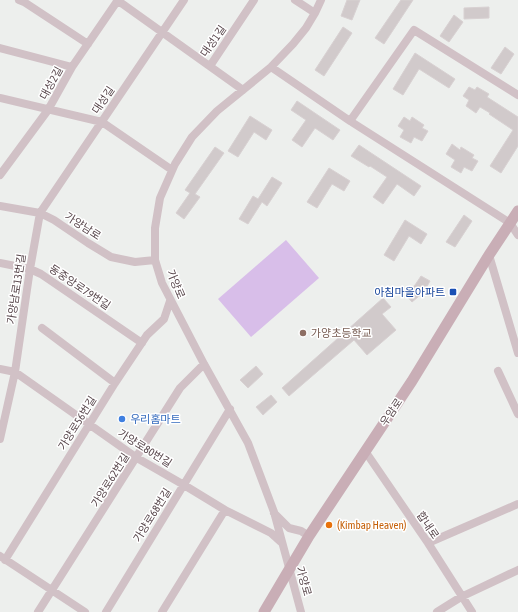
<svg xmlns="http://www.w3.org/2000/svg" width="518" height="612" viewBox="0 0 518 612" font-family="'Asap Condensed','Noto Sans KR',sans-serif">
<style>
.green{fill:#d8bee9}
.building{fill:#d1cacb;stroke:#d8d1d2}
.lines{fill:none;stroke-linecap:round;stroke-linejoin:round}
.minor{stroke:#d1c1c6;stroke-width:8}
.major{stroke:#c9aeb6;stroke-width:11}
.transit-dot{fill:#1a4fb4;stroke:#fff;stroke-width:1.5}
.education-dot{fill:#8d6e63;stroke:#fff;stroke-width:1.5}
.shop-dot{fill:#3f7fe0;stroke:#fff;stroke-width:1.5}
.food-dot{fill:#e8710a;stroke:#fff;stroke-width:1.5}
.labels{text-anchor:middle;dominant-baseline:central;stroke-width:3;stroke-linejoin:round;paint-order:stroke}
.street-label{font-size:11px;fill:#58474c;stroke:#fff}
.transit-label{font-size:11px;fill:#164399;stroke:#fff;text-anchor:end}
.education-label{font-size:11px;fill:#785e54;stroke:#fff;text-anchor:start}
.shop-label{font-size:11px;fill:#366cbe;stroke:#fff;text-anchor:start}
.food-label{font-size:11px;fill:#c56008;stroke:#fff;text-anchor:start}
</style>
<rect width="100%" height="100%" fill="#edefed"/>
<!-- green -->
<path class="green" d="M286 240 319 278 251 337 218 299Z"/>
<!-- building -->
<path class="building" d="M347 0H360L352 20 341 16Z
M401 0H413L384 44 375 38Z
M489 7V18L464 19V8Z
M454 15 463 22 449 42 440 36Z
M343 27 352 33 324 76 315 70Z
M505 47 514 54 501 74 491 68Z
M415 53 455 79 449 88 419 69 403 95 393 89Z
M469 87 475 90 477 87 489 94 487 97 518 117V146L501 173 490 166 513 130 489 114 490 113 480 107 476 113 466 106 469 100 463 96Z
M297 101 340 130 333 140 315 128 302 147 292 140 306 120 291 110Z
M250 116 272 130 266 140 254 132 238 157 228 151Z
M404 117 410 121 412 117 424 125 422 128 428 131 422 141 414 137 411 143 400 137 404 130 398 126Z
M452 144 460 150 461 147 474 155 472 158 478 161 472 171 464 167 461 173 451 167 455 160 446 154Z
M359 145 421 186 414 196 397 184 383 204 373 197 387 177 370 166 369 167 351 156Z
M215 147 224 153 195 194 200 197 184 219 176 213 190 193 185 190Z
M329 168 350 181 344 191 332 184 317 208 307 202Z
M272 177 282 183 267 206 262 202 248 224 239 219 253 196 258 199Z
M464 215 472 221 455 247 446 242Z
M405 220 427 234 421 244 409 236 394 261 384 255Z
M421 276 430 281 424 292 412 302 405 294 415 285Z
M383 298 391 307 382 314 396 330 367 355 354 340 289 396 282 388Z
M256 366 263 374 248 388 240 380Z
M271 395 277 402 263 415 256 407Z"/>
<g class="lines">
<!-- minor -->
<path class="minor" d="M19 0 24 2 88 44
M117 0 243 90
M295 0 315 13
M0 48 72 67
M210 66 254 0
M271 67 350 121 510 223 518 235
M0 98 102 122 172 170
M350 121 414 30 518 95
M0 175 48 110 72 67 118 0
M0 206 40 213 54 220 88 243 111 257 135 262 155 260
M489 255 518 353
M0 263 30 269 41 274 142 343
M42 328 115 383
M0 369 15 372 137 458 184 485 225 510 271 533 281 542
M498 371 518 414
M0 439 15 372 30 269 40 213 184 0
M365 451 428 543 472 612
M274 513 289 528 301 531 309 536
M428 543 518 504
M0 556 85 612
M5 560 115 383 147 335 164 319 170 301
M38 612 180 388 204 364
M106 612 230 409
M162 612 225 510
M301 612 274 512 248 443 204 364 162 283 155 260V228L160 198 175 164 192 137 217 111 271 67 293 44 306 28 315 13 321 0
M437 612 461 597 518 570"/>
<!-- major -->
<path class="major" d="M264 612 309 536 412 381 489 255 518 211"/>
</g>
<!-- markers -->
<rect class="transit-dot" x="449" y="288" width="8" height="8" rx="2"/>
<circle class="education-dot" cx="303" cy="333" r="4"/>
<circle class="shop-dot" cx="122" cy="419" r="4"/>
<circle class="food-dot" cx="329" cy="525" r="4"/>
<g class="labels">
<!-- street labels -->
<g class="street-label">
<text transform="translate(213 41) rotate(-55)">대성1길</text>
<text transform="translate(51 83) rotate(-61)">대성2길</text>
<text transform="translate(103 100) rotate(-56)">대성길</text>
<text transform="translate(83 226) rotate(33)">가양남로</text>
<text transform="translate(176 284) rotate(67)">가양로</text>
<text transform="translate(80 287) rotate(34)">동중앙로79번길</text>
<text transform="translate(16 289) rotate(-81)">가양남로13번길</text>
<text transform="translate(391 412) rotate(-56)">우암로</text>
<text transform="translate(77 423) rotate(-58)">가양로56번길</text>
<text transform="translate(145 448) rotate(32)">가양로80번길</text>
<text transform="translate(110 480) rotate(-58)">가양로62번길</text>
<text transform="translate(152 515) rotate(-58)">가양로68번길</text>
<text transform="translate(428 525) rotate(56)">합내로</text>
<text transform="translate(304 581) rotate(74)">가양로</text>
</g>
<!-- transit labels -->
<g class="transit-label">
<text x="445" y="292">아침마을아파트</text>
</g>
<!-- education labels -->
<g class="education-label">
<text x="311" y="333">가양초등학교</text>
</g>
<!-- shop labels -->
<g class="shop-label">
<text x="130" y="419">우리홈마트</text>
</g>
<!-- food labels -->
<g class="food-label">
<text x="337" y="525">(Kimbap Heaven)</text>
</g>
</g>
</svg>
